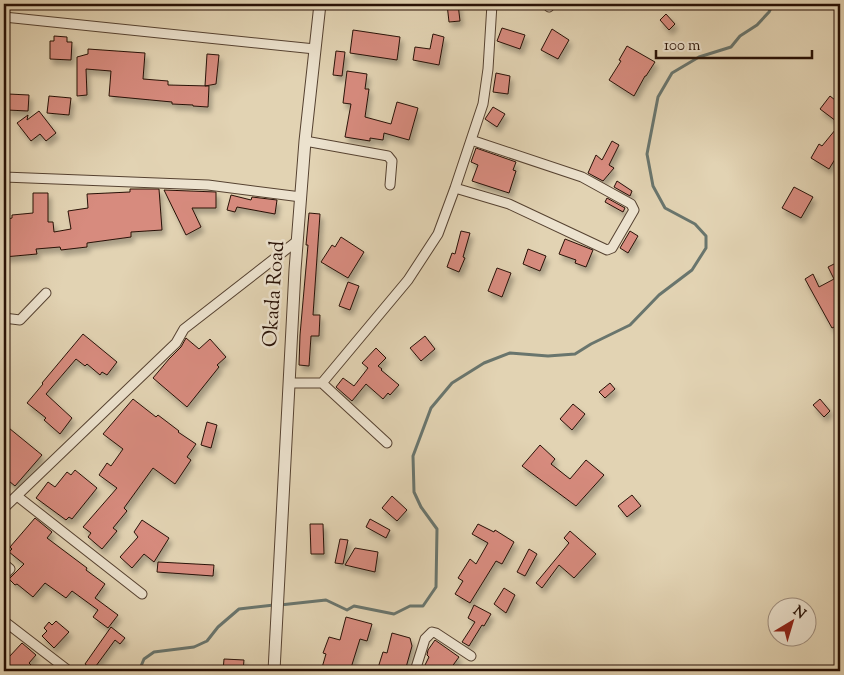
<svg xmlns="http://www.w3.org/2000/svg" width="844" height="675" viewBox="0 0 844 675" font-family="'Sorts Mill Goudy',serif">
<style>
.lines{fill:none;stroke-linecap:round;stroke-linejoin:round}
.stream{stroke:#69756d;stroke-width:3}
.building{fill:#d78b7e;stroke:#281106;filter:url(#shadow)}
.minor-casing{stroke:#564231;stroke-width:11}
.tertiary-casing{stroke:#564231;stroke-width:13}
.minor{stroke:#ece2ce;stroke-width:9}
.tertiary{stroke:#ece2ce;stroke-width:11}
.labels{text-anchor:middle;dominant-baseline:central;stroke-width:5;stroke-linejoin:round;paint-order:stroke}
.street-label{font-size:20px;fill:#281106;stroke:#ece2ce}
</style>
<defs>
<filter id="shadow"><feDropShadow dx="3" dy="5" stdDeviation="2.5" flood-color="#0004"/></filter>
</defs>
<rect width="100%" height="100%" fill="#e2d3b3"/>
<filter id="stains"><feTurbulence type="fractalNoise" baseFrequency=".004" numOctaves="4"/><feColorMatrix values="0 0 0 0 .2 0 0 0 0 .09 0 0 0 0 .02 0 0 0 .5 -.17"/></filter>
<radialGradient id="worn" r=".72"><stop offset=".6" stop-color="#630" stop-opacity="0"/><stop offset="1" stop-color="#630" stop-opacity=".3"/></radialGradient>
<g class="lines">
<!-- stream -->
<path class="stream" d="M280 605 326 600 347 610 354 606 394 614 410 606H423L436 587 437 529 421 507 414 492 413 456 431 408 452 383 484 363 510 353 548 356 575 354 591 344 630 325 659 295 692 270 706 248V236L695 224 665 208 653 186 647 154 658 97 672 73 699 57 731 47 740 36 757 25 769 12 773 4
M139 671 144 659 154 652 194 647 207 641 218 627 239 609 274 605"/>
</g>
<!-- building -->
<path class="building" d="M447 4H458L460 21 449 22Z
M666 14 675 24 669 30 660 20Z
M502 28 525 35 520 49 497 41Z
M552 29 569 40 558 59 541 50Z
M353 30 400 37 397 60 350 53Z
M433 34 444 37 439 65 413 60 415 47 430 49Z
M54 36 67 37V42H72L71 60 50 59V41H54Z
M627 46 655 62 646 76H645L634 96 609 80 621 61 619 60Z
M88 49 145 53 143 79 168 81V85L209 86 208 107 193 106V105L172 104V102L109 96 111 71 86 69 87 95 77 96V57L88 54Z
M336 51 345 52 342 76 333 75Z
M207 54 219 55 216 84 205 86Z
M347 71 367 74 365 89H369L365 117 391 124 397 102 418 108 409 140 384 133 383 140 370 138V141L345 137 351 104 343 103Z
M496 73 510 76 508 94 493 92Z
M8 94 29 95 28 111 7 110Z
M49 96 71 98 69 115 47 113Z
M830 96 840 104V151L829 169 811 158 819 144 822 146 840 124 820 109Z
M493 107 505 114 497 127 485 119Z
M39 111 56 133 46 141 40 134 31 141 17 123 28 115 27 120Z
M612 141 619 145 609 165 614 168 603 181 588 173 596 155 602 160Z
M476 148 516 162 513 170 516 171 509 193 472 181 478 165 471 162Z
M617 181 632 191 630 196 614 187Z
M794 187 813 197 801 218 782 208Z
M130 189H159L162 230 131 232V237L87 243V247L61 250 60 247 36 249 37 254 4 257V220L12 218V215L33 213V193H48V222H53L54 232 71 229 68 211 88 208 87 194 130 192Z
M164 190 216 192V208H192L201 227 186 235Z
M231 195 251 200 252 197 277 200 275 214 237 207 235 212 227 210Z
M607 198 625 208 623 212 605 202Z
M309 213 320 214 313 315H320L319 336H311L309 366 299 365 300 335 308 245H306Z
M461 231 470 233 463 257 465 258 459 272 447 267 452 253 455 254Z
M630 231 638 236 628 253 620 248Z
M341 237 364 252 348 278 321 262 332 245 335 247Z
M565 239 593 250 586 267 575 263 576 260 559 254Z
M528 249 546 256 540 271 523 264Z
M840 261V292L838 288 836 289 840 298V324L832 328 805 279 813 274 819 287 834 279 828 267Z
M497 268 511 273 502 297 488 291Z
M348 282 359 286 350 310 339 306Z
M83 334 117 362 107 375 102 372 100 375 87 364 85 366 76 359 46 394 72 418 60 434 44 420 46 418 27 403 43 384 42 383Z
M425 336 435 349 421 361 410 348Z
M186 338 199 349 210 339 226 357 217 365 219 367 187 407 153 378 169 359 181 347Z
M376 348 386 358 378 366 382 369 381 370 399 385 390 395 388 393 383 399 366 384 352 401 336 387 343 378 354 386 368 368 362 363Z
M610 383 615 389 605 398 599 392Z
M133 399 156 417 158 415 179 431 178 432 196 444 187 457 191 460 175 484 153 468 124 508 127 511 113 528 117 531 102 549 88 537 91 533 83 527 117 488 99 475 107 463 111 466 123 449 103 434Z
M820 399 830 411 824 417 813 405Z
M573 404 585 414 572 430 560 419Z
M207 422 217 425 211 448 201 445Z
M4 424 42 455 15 486 4 477Z
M540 445 555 459 551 464 570 479 586 460 604 475 576 506 522 466Z
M75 470 97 488 72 519 69 517 66 520 36 498 48 482 55 487 67 472 71 475Z
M632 495 641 506 627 517 618 506Z
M392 496 407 510 397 521 382 508Z
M35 518 52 532 47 538 87 568 86 570 105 584 95 598 118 615 108 628 93 617 98 610 72 591 66 598 45 583 33 597 17 584 15 585 9 579 24 564 9 552 12 549 10 547Z
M370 519 390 530 386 538 366 527Z
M142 520 169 538 154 562 144 554 132 568 120 557 138 537 134 532Z
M310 524H323L324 554H311Z
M478 524 494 532 495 530 514 542 502 564 496 561 470 603 455 594 463 581 458 578 470 559 476 564 488 543 472 534Z
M570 531 596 554 574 578 559 565 542 588 536 583 569 543 564 538Z
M340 539 348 540 343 564 335 563Z
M355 548 378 552 375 572 345 565Z
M529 549 537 554 525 576 517 572Z
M158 562 214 565 213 576 157 572Z
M504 588 515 595 506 613 494 604Z
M474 605 491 614 484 626 482 625 469 646 462 642 475 622 468 618Z
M346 617 372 624 367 641 360 639 350 671H321L326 654 323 653 329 637 340 640Z
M56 621 69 632 54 648 42 636 47 631 44 628 49 622 52 625Z
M111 627 125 638 120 644 115 640 93 670 85 664Z
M392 633 410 638 412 646 405 671H377L383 652 387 653Z
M435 640 459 657 451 668 448 665 445 671H422L429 657 427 655 428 650Z
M22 643 36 655 29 663 33 667 30 671H4V653L9 657Z
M224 659 244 660 243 671H223Z"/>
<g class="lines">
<defs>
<path id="minor" d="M549 7 551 4
M4 17 315 49
M305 141 388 156 392 161 390 185
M4 177 208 185 301 197
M455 188 509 204 607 250 612 248 634 210 631 204 582 177 471 140
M4 318 20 320 46 293
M289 383H322L408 280 438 234 455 188 483 104 488 69 492 4
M322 383 387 443
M17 496 142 594
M4 508 176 343 184 329 297 241
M4 564 10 569 4 575
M4 621 69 671
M415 671 425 639 432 632 436 633 471 656"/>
<path id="tertiary" d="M274 671 295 270 305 141 320 4"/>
</defs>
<!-- minor casing -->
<use href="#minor" class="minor-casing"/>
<!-- tertiary casing -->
<use href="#tertiary" class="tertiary-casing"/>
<!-- minor -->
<use href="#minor" class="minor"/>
<!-- tertiary -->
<use href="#tertiary" class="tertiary"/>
</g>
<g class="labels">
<!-- street labels -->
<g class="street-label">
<text transform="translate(275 294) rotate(-86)">Okada Road</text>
</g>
</g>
<!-- margin -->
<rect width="844" height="675" fill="none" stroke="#e2d3b3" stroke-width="20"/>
<rect x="5" y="5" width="834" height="665" fill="none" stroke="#281106" stroke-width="2.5"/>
<rect x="10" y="10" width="824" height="655" fill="none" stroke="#281106"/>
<!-- north arrow -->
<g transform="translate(792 622) rotate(38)"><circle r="24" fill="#ece2ce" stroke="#9e8e7e"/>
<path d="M0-4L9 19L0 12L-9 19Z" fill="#8f2418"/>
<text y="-8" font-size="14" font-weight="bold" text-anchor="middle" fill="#281106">N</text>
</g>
<!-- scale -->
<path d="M656 50v8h156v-8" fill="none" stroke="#281106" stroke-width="2.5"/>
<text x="664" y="50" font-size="15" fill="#281106" stroke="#ece2ce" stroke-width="4" paint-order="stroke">100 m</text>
<rect width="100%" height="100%" filter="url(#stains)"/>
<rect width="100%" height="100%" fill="url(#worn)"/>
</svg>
